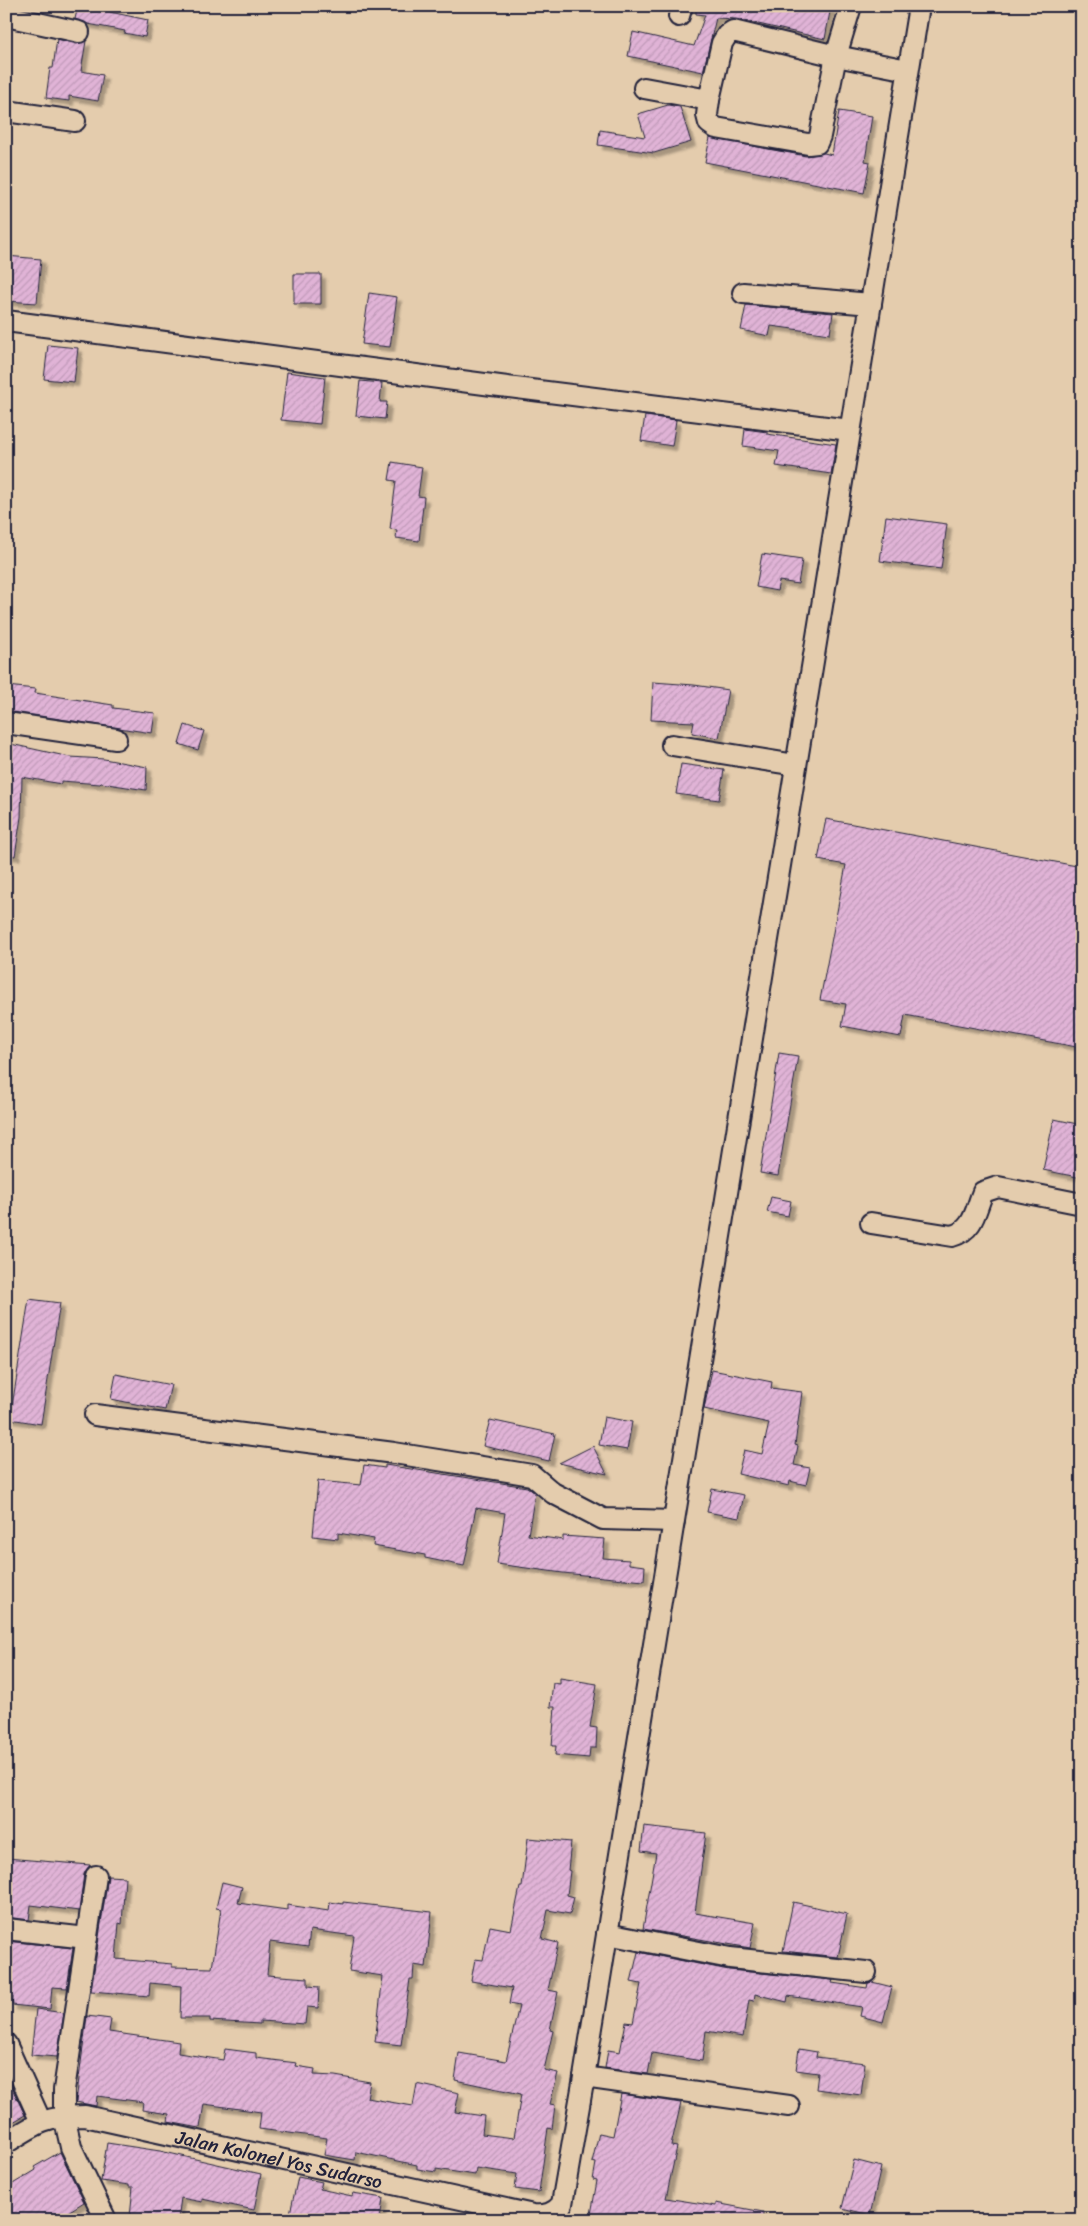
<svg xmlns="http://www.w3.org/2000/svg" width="1088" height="2226" viewBox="0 0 1088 2226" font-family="Sriracha,sans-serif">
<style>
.building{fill:url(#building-hatch);stroke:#22223b;filter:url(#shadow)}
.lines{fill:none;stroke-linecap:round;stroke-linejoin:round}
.minor-casing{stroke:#22223b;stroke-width:24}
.minor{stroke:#e4ccad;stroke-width:20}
.labels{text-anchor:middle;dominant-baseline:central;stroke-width:4;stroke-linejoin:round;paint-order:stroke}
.street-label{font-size:19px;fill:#22223b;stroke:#e4ccad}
</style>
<defs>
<pattern id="building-hatch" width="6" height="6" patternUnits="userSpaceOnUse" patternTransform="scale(1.25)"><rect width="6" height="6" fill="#e0b3d6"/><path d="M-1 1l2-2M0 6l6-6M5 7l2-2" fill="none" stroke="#c09ab9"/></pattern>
<filter id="shadow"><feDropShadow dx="4.5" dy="4.5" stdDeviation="1" flood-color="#0004"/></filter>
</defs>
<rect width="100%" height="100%" fill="#e4ccad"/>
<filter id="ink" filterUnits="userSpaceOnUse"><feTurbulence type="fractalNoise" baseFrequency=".02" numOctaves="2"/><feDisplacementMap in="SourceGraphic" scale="10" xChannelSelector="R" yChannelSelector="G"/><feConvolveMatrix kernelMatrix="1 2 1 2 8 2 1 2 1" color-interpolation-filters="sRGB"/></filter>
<g filter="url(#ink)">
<!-- building -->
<path class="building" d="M78 6H111L110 12 148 20 145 37 124 33 125 31 88 24 75 19Z
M696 6H831L825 39 736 19 716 18 703 72 628 56 633 32 694 46 705 15 696 14Z
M57 39 77 44 86 41 81 71 103 75 98 101 69 96V101L46 98 50 68H53Z
M668 105 680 107 691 142 654 153 598 145 600 130 645 137 638 114Z
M839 111 872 116 865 161 870 162 864 193 705 162 710 138 806 156 824 153 832 155Z
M6 256 41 259 37 303 6 301Z
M294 274H321V304H294Z
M369 293 397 297 390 347 362 344Z
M746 305 833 313 830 334 771 326 769 336 741 330Z
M48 345 78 348 74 382 44 379Z
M287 372 325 377 320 424 281 420Z
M360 381 382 383 380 402H387L385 419 356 416Z
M645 416 676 420 672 446 641 441Z
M745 429 767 432V434L836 444 831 474 776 466 779 451 743 446Z
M392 462 422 467 418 496 424 497 419 541 396 538 397 530 390 529 396 481 389 480Z
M886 516 947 524 941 569 880 561Z
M762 554 802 560 798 584 779 581 777 591 756 587Z
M653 682 694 685 728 690 719 738 692 733 694 722 651 720Z
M6 686 36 689 35 693 113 705V708L155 713 152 733 6 711Z
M185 725 204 731 198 750 179 744Z
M6 743 70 757 104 759 147 767 146 790 101 783 100 784 61 781V784L22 777 21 817 15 856 6 855Z
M681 764 724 770 719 800 676 794Z
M826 819 1082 867V1048L905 1015 901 1037 842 1026 846 1004 820 1000 846 865 818 860Z
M779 1053 798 1056 778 1176 760 1173Z
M1054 1119 1082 1125V1178L1043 1170Z
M771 1197 791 1201 788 1216 767 1212Z
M29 1299 60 1303 41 1424 10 1419Z
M712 1370 772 1382 771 1388 802 1392 795 1445 798 1446 794 1465 810 1468 806 1485 790 1481 789 1486 738 1474 744 1450 762 1454 769 1423 704 1409Z
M116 1374 171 1385 165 1410 111 1399Z
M604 1417 632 1422 627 1450 599 1445Z
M490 1420 555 1434 549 1461 483 1446Z
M593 1446 607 1474 559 1463Z
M364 1465 385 1468V1465L527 1487 535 1493 528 1535 563 1540V1536L605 1539 603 1558 629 1560V1564L645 1566 644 1581 563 1573 497 1564 505 1513 476 1508 464 1566 425 1558V1555L373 1546 374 1539 338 1533V1539L313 1536 318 1481 361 1485Z
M712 1489 744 1495 739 1518 707 1512Z
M560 1678 597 1684 590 1727 597 1728 596 1748H590L589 1758 555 1755 556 1746H552L555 1707H550L553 1683 560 1684Z
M644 1826 706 1833 695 1913 755 1923 750 1948 643 1929 656 1853 641 1851Z
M528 1838 571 1842 568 1870 570 1871 567 1895 574 1897 570 1914 548 1910 542 1939 558 1943 548 1990 558 1992 550 2030 553 2031 544 2070 558 2073 550 2104 555 2105 552 2129 548 2128 539 2192 515 2189 517 2174 476 2168 475 2175 436 2169V2172L417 2169V2165L356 2152 355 2160 324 2155 327 2138 259 2129 261 2112 204 2104 200 2128 168 2122 169 2114 142 2110 143 2102 97 2096 96 2106 76 2102 87 2016 111 2019 109 2032 179 2042 178 2053 223 2060 225 2049 256 2053V2058L297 2063 296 2066 315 2069 314 2075 335 2076 370 2082 367 2098 413 2106 417 2084 459 2093 455 2112 484 2116 482 2134 514 2138 521 2094 455 2080 459 2053 506 2061 519 2006 509 2004 512 1988 471 1981 475 1959 483 1960 490 1926 511 1930 520 1887H522Z
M6 1858 90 1865 84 1874 79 1911 31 1905 29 1920 6 1917Z
M108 1876 125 1877 122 1924 119 1923 116 1959 172 1964V1967L212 1968 221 1909 216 1908 222 1882 242 1887 238 1903 287 1910V1905L329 1911 330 1902 343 1904V1902L432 1912 426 1967 414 1965 413 1979H410L401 2045 375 2042 383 1976 349 1971 354 1936 310 1930 308 1947 270 1942 267 1975 308 1978V1986L319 1987 318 2008 307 2007 305 2024 260 2021V2024L210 2021V2018H180L181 1986 150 1983 149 1996 91 1991Z
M793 1902 847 1914 838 1957 783 1951Z
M6 1941 73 1948 67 1988 52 1987 50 2009 12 2005 13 1997H6Z
M638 1952 729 1970 833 1980 832 1983 867 1988 868 1983 872 1982 892 1987 883 2022 860 2016 862 2007 788 1996 787 2002 755 1994 754 2001 749 2000 743 2037 706 2031 702 2061 652 2053 648 2074 605 2068 608 2050 620 2052 626 2022 633 2023 641 1984 631 1982Z
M36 2009 64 2013 57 2057 31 2055Z
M799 2049 817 2052 816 2057 865 2063 861 2095 816 2089 818 2073 796 2070Z
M6 2076 25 2115 6 2126Z
M621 2094 681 2103 671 2146 677 2147 666 2198 716 2206V2203L763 2212V2220H590L597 2181 593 2180 596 2163 592 2162 599 2133 613 2136Z
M107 2143 160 2151 261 2174 254 2210 202 2199V2202L181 2198 178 2220 130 2216 133 2187H129V2185L101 2181Z
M60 2152 84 2202 55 2220H6V2188L36 2170 34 2167Z
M854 2160 881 2167 870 2215 842 2208Z
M298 2177 322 2182 320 2189 352 2196 353 2193 383 2198 380 2220H298L289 2218Z"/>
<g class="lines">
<defs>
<g id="minor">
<path d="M6 16 79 32"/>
<path d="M679 16 682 6"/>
<path d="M644 88 709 100 722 43 727 35 733 31 836 56 908 70"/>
<path d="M709 100 707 115 709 123 716 128 808 144 817 143 820 136 836 56 851 6"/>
<path d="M6 111 75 121"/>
<path d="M743 293 871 304"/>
<path d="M6 321 492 385 850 430"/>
<path d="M6 723 116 739"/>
<path d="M672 745 796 765"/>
<path d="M871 1223 952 1236C974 1230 975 1211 983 1192L998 1187 1082 1204"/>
<path d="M95 1415 394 1453 532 1475 553 1493 603 1519 674 1521"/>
<path d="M96 1876 64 2090V2116L71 2147 106 2220"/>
<path d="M6 1929 87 1938"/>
<path d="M607 1934 730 1958 866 1972"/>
<path d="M6 2044 41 2122"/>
<path d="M584 2077 789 2106"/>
<path id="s1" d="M6 2143C37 2123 47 2116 85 2116L533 2215C545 2216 554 2214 562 2204L584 2077 919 6"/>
</g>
</defs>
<!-- minor casing -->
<use href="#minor" class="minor-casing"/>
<!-- minor -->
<use href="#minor" class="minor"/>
</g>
</g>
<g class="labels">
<!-- street labels -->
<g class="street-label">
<text stroke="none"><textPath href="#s1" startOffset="284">Jalan Kolonel Yos Sudarso</textPath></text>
</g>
</g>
<!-- margin -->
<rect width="1088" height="2226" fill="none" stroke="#e4ccad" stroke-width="25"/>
<rect x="12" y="12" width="1063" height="2201" fill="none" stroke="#22223b" stroke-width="2" filter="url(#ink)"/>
</svg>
